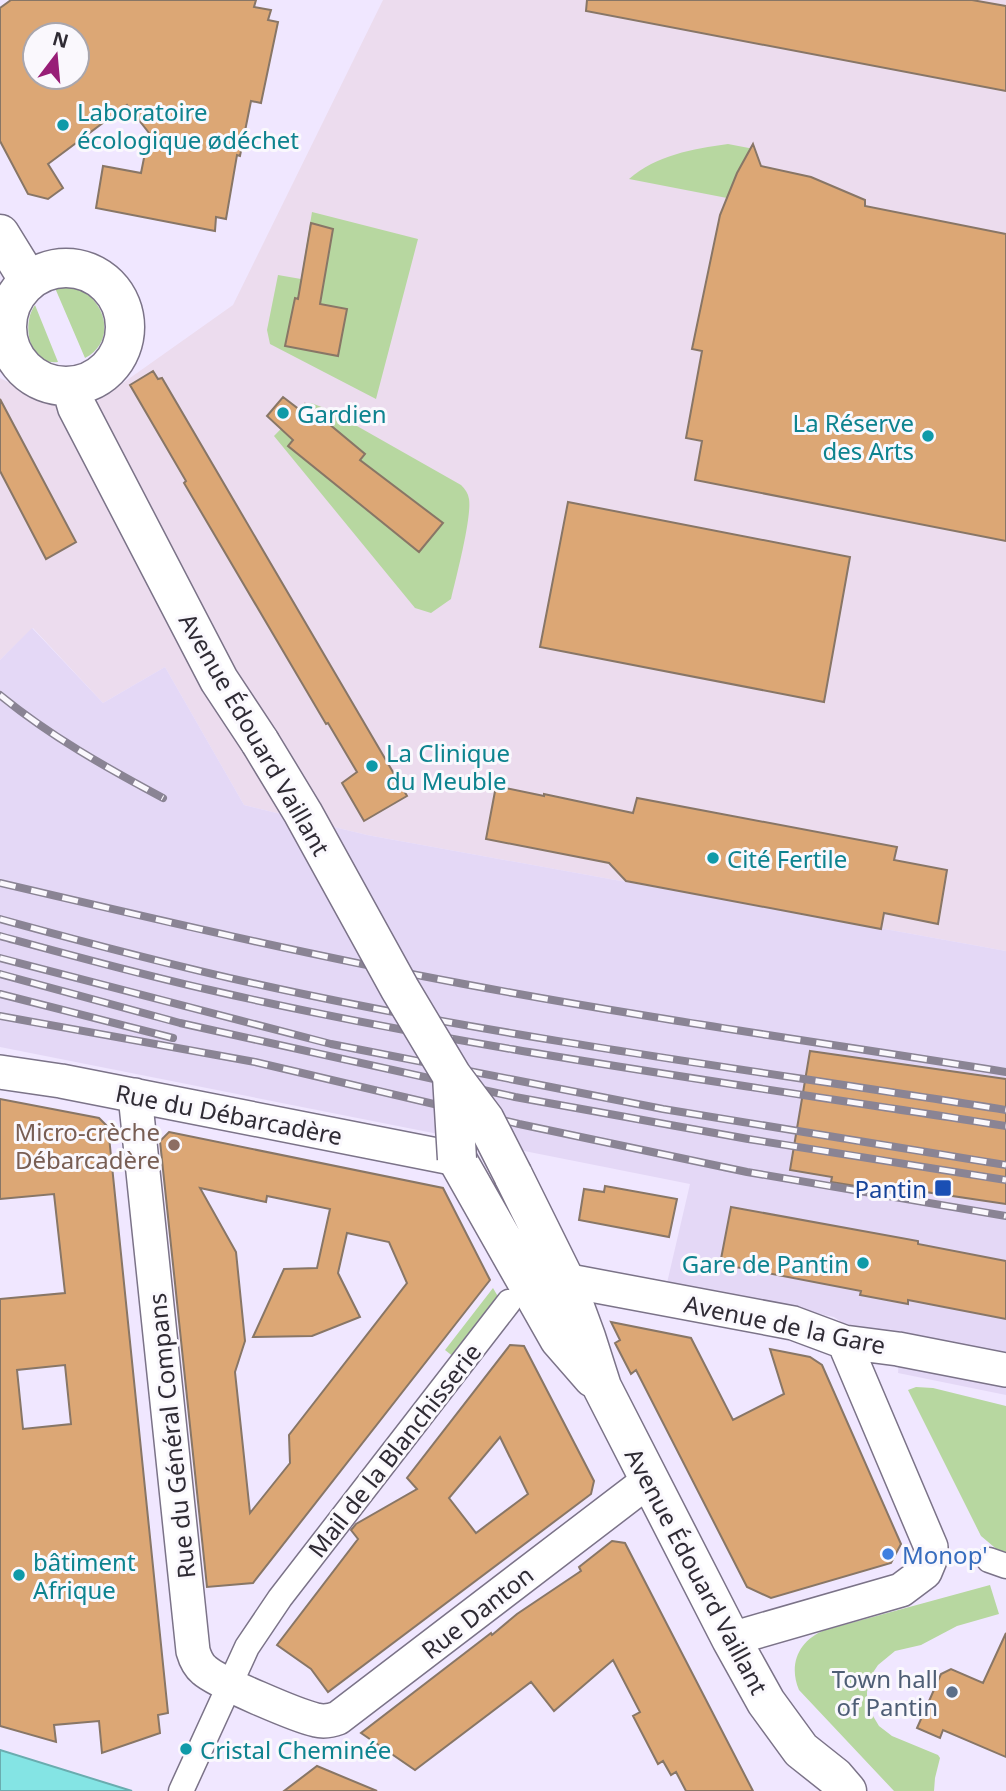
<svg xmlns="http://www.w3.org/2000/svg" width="1006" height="1791" viewBox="0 0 1006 1791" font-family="'Noto Sans',sans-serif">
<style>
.industrial{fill:#ecdcee}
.built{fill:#e4d8f6}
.green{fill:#b7d7a0}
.water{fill:#84e4e4;stroke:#6aacaf;stroke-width:2}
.building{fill:#dca775;stroke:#887666;stroke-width:2;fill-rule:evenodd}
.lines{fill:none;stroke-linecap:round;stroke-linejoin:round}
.pedestrian-casing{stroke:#7b7388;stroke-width:27}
.minor-casing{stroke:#7b7388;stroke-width:36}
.secondary-casing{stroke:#7b7388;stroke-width:41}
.pedestrian{stroke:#fff;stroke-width:24}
.minor{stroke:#fff;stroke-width:33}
.secondary{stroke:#fff;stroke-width:38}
.rail-casing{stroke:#8a8494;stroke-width:8}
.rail{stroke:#faf8fd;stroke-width:5;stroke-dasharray:16;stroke-linecap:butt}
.secondary-bridge-casing{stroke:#7b7388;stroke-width:41;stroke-linecap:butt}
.secondary-bridge{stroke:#fff;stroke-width:38}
.culture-dot{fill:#0f9aa8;stroke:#faf8fd;stroke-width:2.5}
.education-dot{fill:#8d6e63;stroke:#faf8fd;stroke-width:2.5}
.transit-dot{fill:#1a4fb4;stroke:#faf8fd;stroke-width:2.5}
.shop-dot{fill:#3f7fe0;stroke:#faf8fd;stroke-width:2.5}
.service-dot{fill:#5c6f8a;stroke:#faf8fd;stroke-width:2.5}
.labels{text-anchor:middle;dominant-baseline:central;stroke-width:6;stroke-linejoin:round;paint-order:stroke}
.culture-label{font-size:24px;fill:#0d838f;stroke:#faf8fd;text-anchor:start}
.street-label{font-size:24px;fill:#2f2b34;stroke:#faf8fd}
.education-label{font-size:24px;fill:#785e54;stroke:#faf8fd;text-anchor:end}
.transit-label{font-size:24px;fill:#164399;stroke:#faf8fd;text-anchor:end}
.shop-label{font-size:24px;fill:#366cbe;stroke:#faf8fd;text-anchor:start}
.service-label{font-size:24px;fill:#4e5e75;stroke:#faf8fd;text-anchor:end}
</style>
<rect width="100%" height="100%" fill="#f0e7ff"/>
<!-- industrial -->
<path class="industrial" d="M383 0H1006V951L367 835 244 805 165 667 103 703 33 628 0 660V378L29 392 89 407 233 305Z"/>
<!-- built -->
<path class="built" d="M32 628 103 703 165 667 244 805 367 835 1006 951V1395L898 1373 901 1331 859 1334 834 1317 667 1283 690 1184 0 1047V660Z"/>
<!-- green -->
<path class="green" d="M728 144 754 149 746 156 727 198 629 179C657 155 692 149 728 144Z
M312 212 418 239 376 399 270 344 267 330 278 275 301 279Z
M61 286C100 284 123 338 85 358L55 288Z
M35 305 58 362C29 366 21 324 35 305Z
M311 403 327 409 461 485C465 489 468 493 469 499 472 517 456 578 451 599L431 613 415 608 274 436 305 404Z
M493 1288 500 1300 455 1358 445 1350Z
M916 1387 933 1388 1006 1406V1557L981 1536 908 1390Z
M990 1585 999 1614 957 1626 921 1645 895 1651 878 1665 870 1677 867 1692V1706L879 1726 892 1736 938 1755 940 1758 935 1778 934 1791H894L799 1690C788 1664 799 1640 825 1630Z"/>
<!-- water -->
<path class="water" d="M0 1750 132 1791H0Z"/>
<!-- building -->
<path class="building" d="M11 0H256L254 7 271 10 268 20 278 22 261 103 251 101 240 156 237 155 226 219 216 217 215 231 96 208 103 166 141 173 149 133 127 105 48 164 63 188 48 199 28 194 0 141V8ZM35 35H77V77H35Z
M587 0H972L1006 6V91L586 11Z
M753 144 761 166 811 177 865 200V206L1006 234V541L695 480 702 441 686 438 702 351 692 349 720 215 737 173Z
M311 223 333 229 320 304 347 309 338 356 285 346 295 298 298 299Z
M153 371 158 379 162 378 407 796 364 821 342 783 357 772 328 723 326 724 184 483 186 481 130 385Z
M283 397 300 410 305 404 365 454 360 460 443 523 419 552 288 446 293 440 267 416Z
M0 399 76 542 46 559 0 471Z
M568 502 850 557 824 702 540 647Z
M496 786 544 796V794L633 813 637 798 897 847 894 860 947 870 938 924 884 913 881 929 626 881 609 863 486 839Z
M810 1051 1006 1079V1204L925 1192 924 1197 831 1182 832 1177 790 1170Z
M0 1099 99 1118 108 1127 168 1713 158 1715 160 1733 102 1753 99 1721 54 1725 56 1742 0 1726V1299L65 1293 54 1194 0 1199ZM65 1365 71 1424 23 1429 17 1370Z
M169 1132 443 1188 490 1280 253 1583 207 1587 160 1141ZM200 1188 266 1202 267 1196 330 1209 317 1268 284 1269 253 1337 312 1336 360 1317 338 1273 347 1233 389 1242 407 1283 289 1435 290 1463 250 1513 235 1372 245 1341 236 1252Z
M605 1186 677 1199 669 1237 579 1220 584 1189 604 1192Z
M731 1207 918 1241V1244L1006 1261V1319L908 1300V1304L860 1295 861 1291 720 1264Z
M611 1322 691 1338 733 1420 784 1394 770 1349 810 1357 822 1365 901 1544 891 1563 771 1598 747 1587 636 1370 631 1374 615 1343 620 1340Z
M510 1345 524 1346 594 1481 591 1494 328 1692 311 1669 277 1645 358 1539 351 1530 356 1524 417 1489 407 1478ZM500 1437 528 1494 476 1533 449 1498Z
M612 1541 625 1543 753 1791H686L676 1772 671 1775 663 1761 658 1764 633 1716 640 1712 613 1660 554 1711 531 1682 415 1770 361 1733 491 1633 492 1635 517 1614 581 1571 579 1567Z
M1006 1633V1757L943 1730 940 1738 917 1728 941 1674 951 1669 983 1683Z
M317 1766 377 1791H284Z"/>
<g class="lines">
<defs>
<path id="pedestrian" d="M989 1560 1006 1566
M181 1791 247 1647 280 1598 509 1302"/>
<path id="minor" d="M0 334H7
M0 1072 61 1081 457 1159
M135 1095 193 1651C195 1658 198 1665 204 1670 217 1682 298 1716 316 1720 324 1722 330 1721 338 1718L648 1481
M543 1276 793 1323 844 1342 898 1349 1006 1370
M731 1639 901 1590 925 1572 930 1560 931 1547 844 1342"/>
<path id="secondary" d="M0 234 29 281
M7 327a59 59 0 1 1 118 0a59 59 0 1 1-118 0Z
M71 386 77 407 219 680 260 742
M457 1159 559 1339 593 1378
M513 1175 565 1280 586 1337 602 1387 731 1639 766 1702 801 1750 835 1777 847 1791"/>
</defs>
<!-- pedestrian casing -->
<use href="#pedestrian" class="pedestrian-casing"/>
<!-- minor casing -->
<use href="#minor" class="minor-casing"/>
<!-- secondary casing -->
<use href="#secondary" class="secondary-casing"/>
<!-- pedestrian -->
<use href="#pedestrian" class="pedestrian"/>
<!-- minor -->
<use href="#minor" class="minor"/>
<!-- secondary -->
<use href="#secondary" class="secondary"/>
<defs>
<path id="rail" d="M0 695C50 736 107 768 163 798
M0 883C154 919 308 955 464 984 644 1018 825 1043 1006 1072
M0 919C102 947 204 974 308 995 538 1043 774 1073 1006 1110
M0 936C70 955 139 974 210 990 472 1050 740 1084 1006 1126
M0 958 331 1044 663 1109 1006 1165
M0 974 180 1023 515 1097 748 1139 1006 1180
M0 994 173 1038
M0 1016 255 1062 519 1124 747 1172 1006 1216"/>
</defs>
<!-- rail casing -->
<use href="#rail" class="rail-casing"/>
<!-- rail -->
<use href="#rail" class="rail"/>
<defs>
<path id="secondary-bridge" d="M260 742 303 813 400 989 452 1076 485 1120 513 1175
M452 1076 457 1159"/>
</defs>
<!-- secondary-bridge casing -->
<use href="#secondary-bridge" class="secondary-bridge-casing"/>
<!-- secondary-bridge -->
<use href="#secondary-bridge" class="secondary-bridge"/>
</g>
<!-- markers -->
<g class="culture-dot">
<circle cx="63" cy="125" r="7"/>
<circle cx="283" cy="413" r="7"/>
<circle cx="928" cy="436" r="7"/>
<circle cx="372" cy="766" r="7"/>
<circle cx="713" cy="858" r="7"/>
<circle cx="863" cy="1263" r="7"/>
<circle cx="19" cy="1575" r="7"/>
<circle cx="186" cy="1749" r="7"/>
</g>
<circle class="education-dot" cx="174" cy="1145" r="7"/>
<rect class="transit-dot" x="934" y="1179" width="18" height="18" rx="3.5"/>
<circle class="shop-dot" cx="888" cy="1554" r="7"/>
<circle class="service-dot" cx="952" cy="1692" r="7"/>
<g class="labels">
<!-- culture labels -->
<g class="culture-label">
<text x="77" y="111">Laboratoire<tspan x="77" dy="28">écologique ødéchet</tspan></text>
<text x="297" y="413">Gardien</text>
<text x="914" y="422" text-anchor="end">La Réserve<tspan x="914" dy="28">des Arts</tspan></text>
<text x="386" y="752">La Clinique<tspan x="386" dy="28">du Meuble</tspan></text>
<text x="727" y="858">Cité Fertile</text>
<text x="849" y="1263" text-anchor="end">Gare de Pantin</text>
<text x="33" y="1561">bâtiment<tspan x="33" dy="28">Afrique</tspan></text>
<text x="200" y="1749">Cristal Cheminée</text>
</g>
<!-- street labels -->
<g class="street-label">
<text transform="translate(255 734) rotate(60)">Avenue Édouard Vaillant</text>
<text transform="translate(229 1114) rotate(11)">Rue du Débarcadère</text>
<text transform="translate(785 1324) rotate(12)">Avenue de la Gare</text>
<text transform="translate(171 1436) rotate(-96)">Rue du Général Compans</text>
<text transform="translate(394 1450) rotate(-52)">Mail de la Blanchisserie</text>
<text transform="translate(697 1571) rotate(62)">Avenue Édouard Vaillant</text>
<text transform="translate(477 1612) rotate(-38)">Rue Danton</text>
</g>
<!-- education labels -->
<g class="education-label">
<text x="160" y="1131">Micro-crèche<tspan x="160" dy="28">Débarcadère</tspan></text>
</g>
<!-- transit labels -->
<g class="transit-label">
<text x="927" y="1188">Pantin</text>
</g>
<!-- shop labels -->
<g class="shop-label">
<text x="902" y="1554">Monop'</text>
</g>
<!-- service labels -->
<g class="service-label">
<text x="938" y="1678">Town hall<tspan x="938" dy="28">of Pantin</tspan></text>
</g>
</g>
<!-- north arrow -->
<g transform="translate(56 56) rotate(16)"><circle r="33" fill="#faf8fd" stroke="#a9a6ad" stroke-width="2"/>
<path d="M0-5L12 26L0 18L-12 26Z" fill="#981e77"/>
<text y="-10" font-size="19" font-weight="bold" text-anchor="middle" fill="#2f2b34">N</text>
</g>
</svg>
